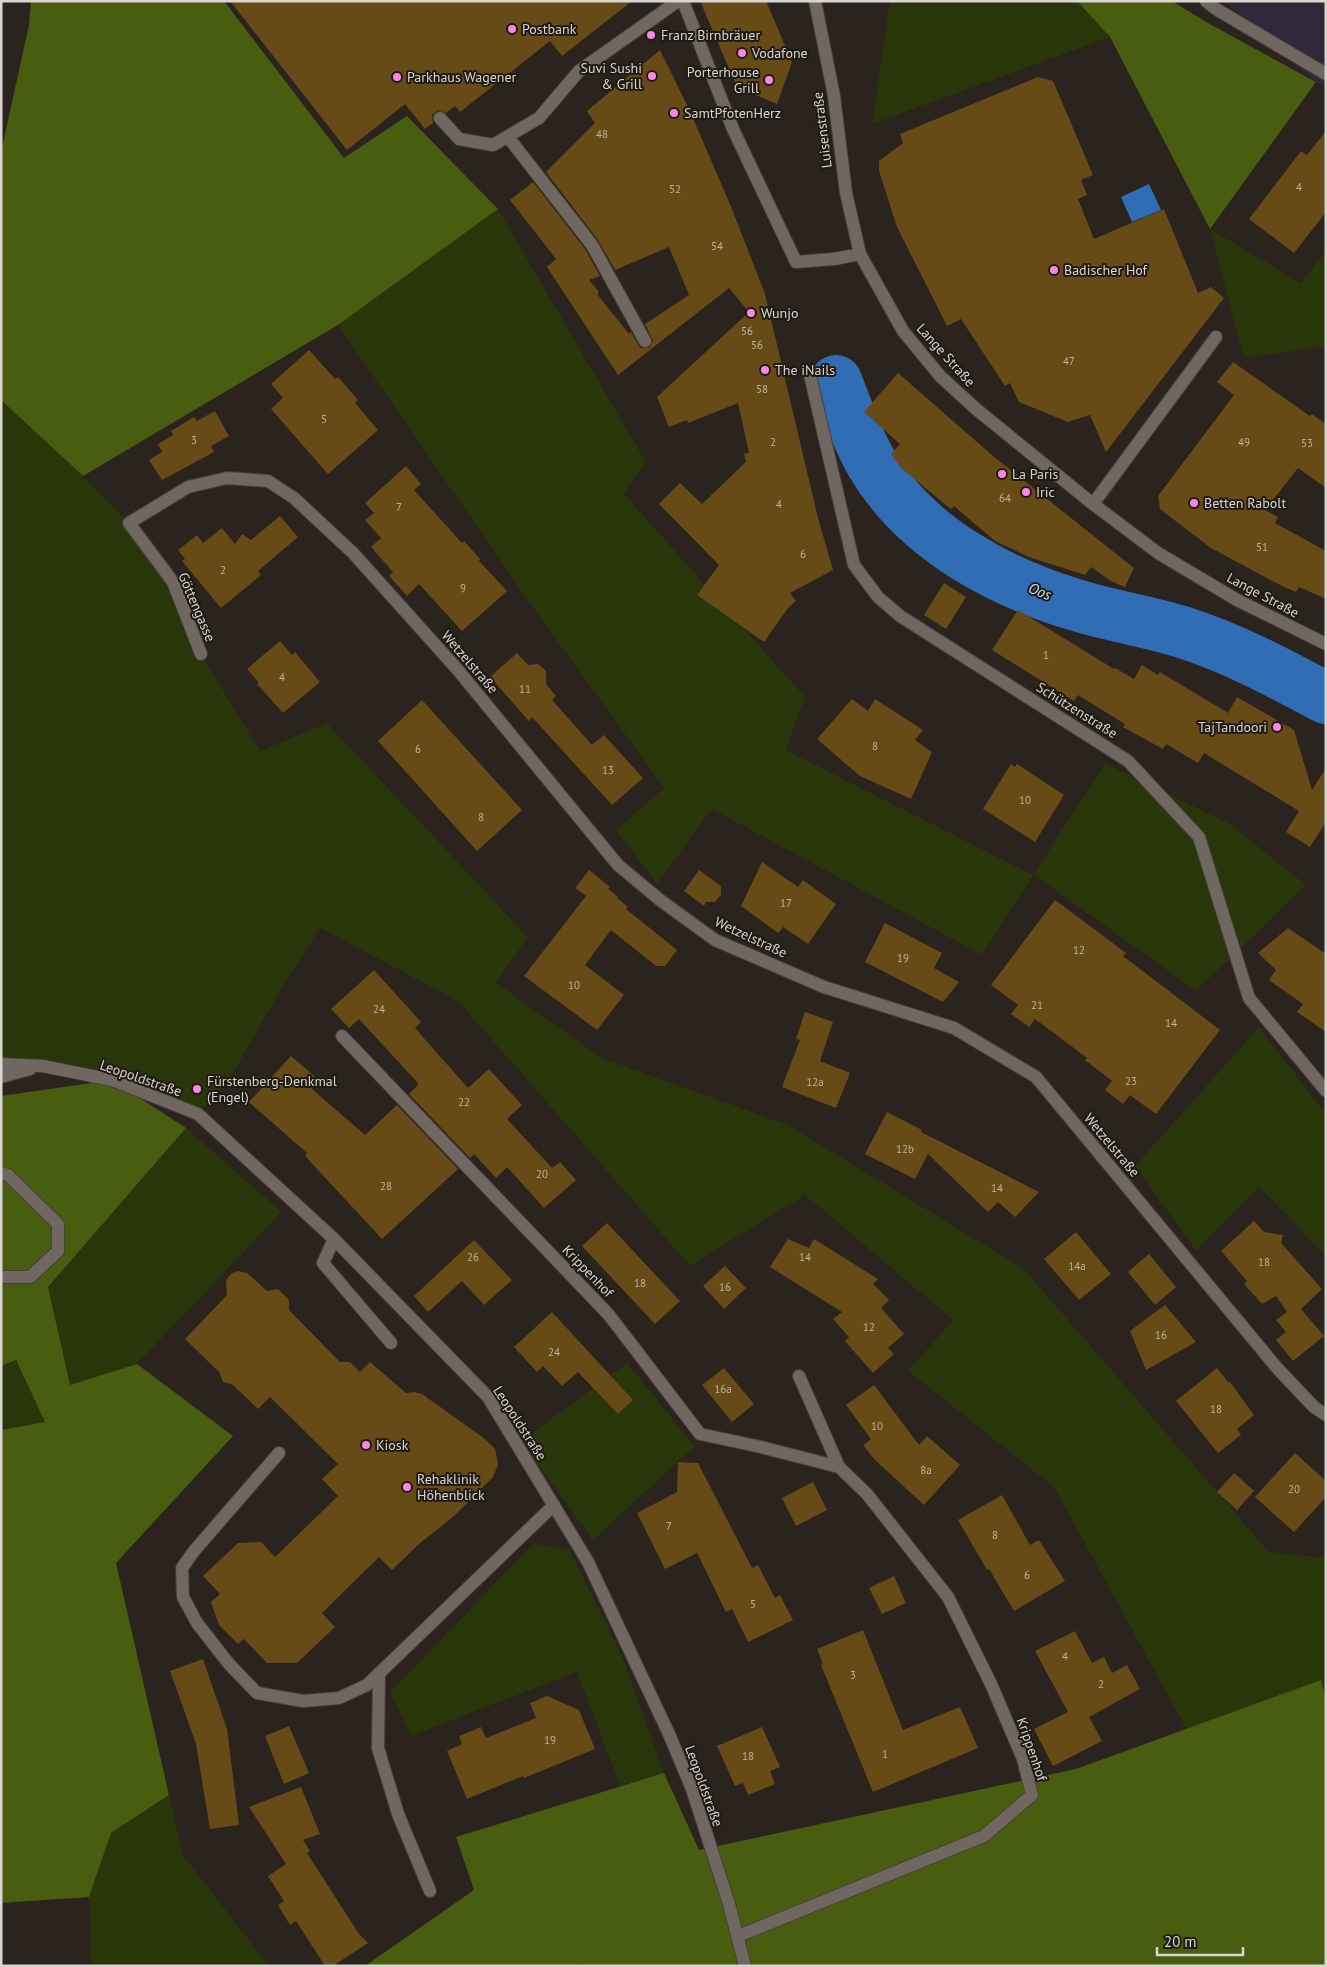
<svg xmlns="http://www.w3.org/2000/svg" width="1327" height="1967" viewBox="0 0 1327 1967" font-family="'PT Sans',sans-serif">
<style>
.medical{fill:#2f2838}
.green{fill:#283609}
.forest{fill:#485d10}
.water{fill:#316db5}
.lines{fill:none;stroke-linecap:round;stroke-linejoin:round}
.river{stroke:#316db5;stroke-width:52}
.building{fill:#674b17}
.minor-casing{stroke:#46403c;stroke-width:14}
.minor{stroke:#6f6760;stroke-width:12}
.poi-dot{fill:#fa87e8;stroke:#201a14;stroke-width:2}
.labels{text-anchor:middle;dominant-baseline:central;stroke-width:4;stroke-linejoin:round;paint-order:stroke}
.number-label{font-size:11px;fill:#bcb2a2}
.poi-label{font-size:14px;fill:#d9d5d1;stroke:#201a14;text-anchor:start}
.street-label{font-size:14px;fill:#d9d5d1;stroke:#201a14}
.water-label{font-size:15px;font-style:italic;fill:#ceddf1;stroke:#201a14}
</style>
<rect width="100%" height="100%" fill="#2a231e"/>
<!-- medical -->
<path class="medical" d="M1224 1H1326V87L1316 82Z"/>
<!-- green -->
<path class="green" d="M890 1H1077L1110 37 872 124Z
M498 209 646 462 624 494 805 697 786 750 1033 875 1105 763 1230 824 1306 885 1196 991 1034 875 982 955 712 809 657 884 616 830 664 788 529 602 338 325Z
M1210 229 1301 283 1326 250V346L1244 358Z
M1 400 83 476 129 523 173 582 201 654 260 751 327 723 528 937 496 983 602 1058 788 1125 1024 1269 1269 1552 1326 1558V1701L1321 1681 1188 1732 1054 1487 908 1371 953 1320 805 1195 690 1266 458 1001 320 928 283 986 229 1080 198 1114 112 1080 1 1064Z
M1259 1027 1326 1114V1256L1259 1187 1196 1251 1135 1166Z
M186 1128 282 1212 137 1364 70 1386 48 1287Z
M16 1360 45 1422 1 1430V1366Z
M627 1363 695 1446 593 1540 521 1441Z
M533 1544 569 1549 622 1656 664 1773 620 1786 577 1672 411 1736 390 1692Z
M169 1795 183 1855 269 1966H91L89 1897 111 1833Z"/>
<!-- forest -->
<path class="forest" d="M31 1H224L344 158 407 116 498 209 338 325 83 476 1 400V152L29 25Z
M1077 1H1172L1206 22 1316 82 1210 229 1110 37Z
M112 1080 186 1128 48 1287 70 1385 137 1364 233 1436 116 1563 169 1795 111 1833 89 1897 1 1903V1430L45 1422 16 1360 1 1366V1096Z
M1321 1680 1326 1701V1966H579L578 1964 571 1966H365L474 1890 456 1837 664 1773 699 1850 1076 1769Z"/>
<!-- water -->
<path class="water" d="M1149 184 1161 210 1132 222 1121 197Z"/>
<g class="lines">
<!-- river -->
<path class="river" d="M836 381C847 408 857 439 872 464 917 540 1004 585 1086 608 1118 617 1151 622 1182 632 1233 648 1279 673 1326 698"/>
</g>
<!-- building -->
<path class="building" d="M230 1H632L562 56 550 41 460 112 455 106 446 113 438 110 432 115 433 123 425 129 405 104 347 150Z
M700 1H766L792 62 777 104 737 87Z
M660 50 689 109 732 209 765 294 818 518 833 570 790 593 796 601 788 608 764 642 697 595 719 565 659 504 680 483 702 504 746 462 744 454 749 453 738 403 688 423 687 420 669 427 657 397 749 312 729 288 618 375 547 267 556 259 510 200 533 182 585 249 600 276 589 280 599 292 597 294 629 334 631 332 640 348H649L653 341 645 324 689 295 669 247 615 270 598 240 546 172 595 123 587 111Z
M1038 77 1053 81 1093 175 1081 180 1087 195 1078 199 1094 239 1164 209 1198 293 1211 287 1224 298 1106 452 1090 415 1068 422 1019 402 1010 383 1005 386 961 319 947 326 897 227 879 171V161L903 143 900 134Z
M1326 131V212L1294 253 1249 219 1301 151 1307 155Z
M309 350 335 379 338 377 358 400 355 403 378 430 328 474 271 409 283 398 271 384Z
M1233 362 1310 416 1312 414 1326 424V488L1298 468 1265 510 1278 517 1275 523 1326 551V599L1299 587 1296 592 1282 586 1211 548 1160 509 1158 496 1234 395 1217 382Z
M898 373 993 456 1134 568 1125 587 1111 581 1091 567 1085 575 1029 557 995 541 954 506 951 509 901 468 891 454 900 444 864 412Z
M215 411 229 436 211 446 214 452 162 480 149 460 162 452 158 444 173 435 171 431 194 417 197 421Z
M406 466 421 484 414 490 462 543 464 541 480 559 479 561 507 591 462 631 419 584 407 596 389 576 393 572 371 547 381 538 365 520 374 513 365 503Z
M280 516 298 537 258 571 261 575 221 608 182 561 185 559 178 550 197 535 203 543 222 528 235 544 242 534 251 540Z
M944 583 966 597 946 629 924 615Z
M1018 610 1114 669 1115 668 1134 679 1142 665 1158 675 1160 672 1228 713 1237 697 1294 730 1312 790 1326 768V822L1310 847 1286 832 1299 811 1204 753 1198 763 1166 744 1163 749 1123 727 1125 724 1078 695 1074 701 992 650Z
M280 641 292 655 295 652 320 682 283 713 257 684 259 683 247 669Z
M517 653 528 665 538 664 546 671V684L556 696 552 700 592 745 604 735 643 778 612 805 532 717 529 721 490 677Z
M852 699 868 711 875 699 923 730 915 740 932 752 911 799 860 776 817 739Z
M422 700 522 810 477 851 378 741Z
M1011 764 1015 767 1017 764 1064 795 1035 842 983 809Z
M762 862 798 887 803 880 836 904 808 944 783 927 778 933 741 906Z
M589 870 610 887 608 889 618 897 617 898 628 907 626 909 677 950 665 966H656L611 930 585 965 624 995 597 1030 524 976 586 896 575 888Z
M699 870 721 886V895L715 902H706L704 906 684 891Z
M1055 900 1126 953 1123 956 1220 1030 1156 1114 1130 1095 1123 1104 1105 1090 1112 1081 1085 1060 1087 1058 1035 1019 1029 1027 1011 1014 1018 1005 991 985Z
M885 923 942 953 934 968 959 982 943 1002 865 962Z
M1288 928 1326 954V1032L1297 1012 1303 1004 1269 980 1276 970 1258 953Z
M374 970 421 1022 415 1028 468 1088 489 1069 522 1105 507 1119 552 1168 560 1162 576 1180 544 1208 507 1167 496 1178 474 1154 470 1158 409 1094 418 1085 417 1082 359 1019 349 1028 331 1009Z
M805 1012 833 1022 820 1061 850 1073 836 1108 782 1087 800 1040 796 1039Z
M291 1056 320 1081 312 1089 365 1135 397 1105 458 1169 382 1239 305 1156 307 1153 249 1102Z
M887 1112 922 1130 921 1132 1039 1192 1015 1217 998 1202 988 1212 928 1154 915 1179 865 1154Z
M1254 1221 1264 1232 1283 1235 1281 1243 1322 1289 1301 1309 1324 1336 1293 1361 1276 1340 1286 1332 1276 1320 1287 1312 1276 1296 1262 1304 1244 1284 1247 1281 1221 1251Z
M607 1223 680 1301 655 1324 582 1246Z
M1076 1232 1111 1274 1079 1300 1044 1259Z
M788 1239 809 1248 814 1239 878 1279 873 1284 889 1300 881 1308 904 1334 888 1348 894 1354 873 1373 845 1341 849 1337 833 1319 842 1312 770 1267Z
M474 1240 512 1280 484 1305 462 1281 428 1312 414 1296Z
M1149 1254 1176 1287 1155 1305 1128 1272Z
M725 1266 746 1288 724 1309 703 1286Z
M238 1271 247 1273 267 1291 278 1289 289 1300V1310L340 1362H350L360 1372 370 1362 406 1393 414 1392 422 1394 485 1439 495 1449 497 1458 498 1465 493 1477 454 1516 419 1544 392 1570 379 1557 322 1613 335 1627 297 1663H267L244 1639 238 1644 219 1625 211 1602 220 1594 203 1576 238 1543 261 1542 275 1557 338 1496 322 1479 338 1464 270 1397 258 1409 232 1384 223 1382 219 1372 185 1339 227 1295 226 1282 228 1277 232 1273Z
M1165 1305 1196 1342 1146 1370 1130 1331Z
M552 1312 633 1400 618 1414 578 1372 562 1386 543 1366 537 1372 514 1347Z
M724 1368 754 1404 732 1422 702 1385Z
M1217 1368 1229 1383 1230 1382 1254 1415 1237 1429 1241 1435 1218 1453 1176 1401Z
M874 1385 919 1445 927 1436 960 1465 924 1505 875 1460 863 1445 871 1439 846 1405Z
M1295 1453 1326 1481V1497L1294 1532 1255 1497Z
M678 1462 698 1463 752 1568 758 1565 775 1598 780 1595 793 1620 748 1642 732 1609 726 1612 697 1553 665 1569 637 1513 677 1492Z
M1234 1473 1254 1491 1237 1510 1217 1492Z
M813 1482 827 1510 796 1526 782 1498Z
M1002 1495 1030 1545 1039 1540 1065 1581 1014 1611 989 1569 987 1570 958 1520Z
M894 1576 906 1603 882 1614 869 1588Z
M863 1630 903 1730 960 1707 978 1748 873 1792 821 1665 823 1664 817 1649Z
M1075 1631 1092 1663 1104 1657 1112 1673 1127 1665 1140 1689 1089 1717 1102 1741 1053 1766 1034 1729 1068 1712 1035 1651Z
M203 1659 227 1729 239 1825 210 1829 196 1744 170 1671Z
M547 1696 579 1710 595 1749 524 1778 523 1776 467 1799 447 1751 462 1744 459 1736 481 1727 486 1738 536 1718 530 1703Z
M289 1726 309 1773 284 1784 265 1736Z
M762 1727 780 1767 770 1771 775 1784 748 1795 743 1783 735 1786 717 1746Z
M301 1787 320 1834 303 1840 310 1851 307 1853 359 1934 368 1943 333 1966H325L296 1921 290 1925 278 1905 284 1901 268 1876 286 1864 249 1807Z"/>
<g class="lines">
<defs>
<path id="minor" d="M683 1 733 129 796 262 834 259 860 254
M815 1 834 96 846 193 860 254 903 331 940 376 976 409 1093 504 1158 553 1237 600 1326 644
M1206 1 1216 9 1326 74
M440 118 459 139 493 145 539 118 579 71 678 1
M508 137 592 245 645 341
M810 375 854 565 878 597 900 616 1128 761 1199 837 1249 998 1326 1091
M1093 504 1216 337
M201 654 173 582 129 523 188 487 227 478 268 481 294 498 353 553 457 669 618 865 660 900 715 940 824 987 954 1028 1036 1077 1277 1368 1314 1407 1326 1415
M342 1036 609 1315 700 1434 761 1447 839 1467
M1 1064 43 1066 112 1080 198 1114 334 1239 488 1397 588 1562 669 1734 692 1789 729 1904 745 1966
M1 1077 30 1069
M1 1173 8 1175 58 1224V1251L30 1277H1
M334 1239 323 1263 391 1343
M279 1453 194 1551 182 1568 183 1597 197 1623 229 1664 257 1693 303 1701 339 1698 367 1685 554 1505
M379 1673 378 1748 398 1814 430 1891
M738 1936 984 1836 1032 1795 1023 1759 991 1684 948 1597 867 1494 839 1467 799 1376"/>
</defs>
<!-- minor casing -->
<use href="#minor" class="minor-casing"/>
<!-- minor -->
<use href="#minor" class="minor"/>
</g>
<!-- markers -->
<g class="poi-dot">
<circle cx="512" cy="29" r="5"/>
<circle cx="651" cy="35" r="5"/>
<circle cx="742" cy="53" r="5"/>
<circle cx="652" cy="76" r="5"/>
<circle cx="397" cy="77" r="5"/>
<circle cx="769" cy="80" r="5"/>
<circle cx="674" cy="113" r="5"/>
<circle cx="1054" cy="270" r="5"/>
<circle cx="751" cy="313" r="5"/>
<circle cx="765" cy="370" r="5"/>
<circle cx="1002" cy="474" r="5"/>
<circle cx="1026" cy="492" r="5"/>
<circle cx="1194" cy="503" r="5"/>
<circle cx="1277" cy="727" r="5"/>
<circle cx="197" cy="1089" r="5"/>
<circle cx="366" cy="1445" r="5"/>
<circle cx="407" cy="1487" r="5"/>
</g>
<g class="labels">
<!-- number labels -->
<g class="number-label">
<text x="602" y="134">48</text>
<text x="1299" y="187">4</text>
<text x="675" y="189">52</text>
<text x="717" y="246">54</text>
<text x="747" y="331">56</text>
<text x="757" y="345">56</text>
<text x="1069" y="361">47</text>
<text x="762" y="389">58</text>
<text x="324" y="419">5</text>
<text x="194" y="440">3</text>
<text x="773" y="442">2</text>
<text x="1244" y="442">49</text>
<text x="1307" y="443">53</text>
<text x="1005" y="498">64</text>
<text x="779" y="504">4</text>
<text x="399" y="507">7</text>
<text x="1262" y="547">51</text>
<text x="803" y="554">6</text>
<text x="223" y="570">2</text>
<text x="463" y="588">9</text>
<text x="1046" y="655">1</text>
<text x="282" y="677">4</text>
<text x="525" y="689">11</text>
<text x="875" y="746">8</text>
<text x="418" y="749">6</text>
<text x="608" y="770">13</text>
<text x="1025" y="800">10</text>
<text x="481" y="817">8</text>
<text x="786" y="903">17</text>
<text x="1079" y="950">12</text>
<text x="903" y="958">19</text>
<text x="574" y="985">10</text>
<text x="1037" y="1005">21</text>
<text x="379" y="1009">24</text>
<text x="1171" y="1023">14</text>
<text x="1131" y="1081">23</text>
<text x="815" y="1082">12a</text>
<text x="464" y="1102">22</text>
<text x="905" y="1149">12b</text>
<text x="542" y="1174">20</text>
<text x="386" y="1186">28</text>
<text x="997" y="1188">14</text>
<text x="473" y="1257">26</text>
<text x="805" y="1257">14</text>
<text x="1264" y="1262">18</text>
<text x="1077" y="1266">14a</text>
<text x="640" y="1283">18</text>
<text x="725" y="1287">16</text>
<text x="869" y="1327">12</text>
<text x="1161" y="1335">16</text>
<text x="554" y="1352">24</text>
<text x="723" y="1389">16a</text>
<text x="1216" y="1409">18</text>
<text x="877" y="1426">10</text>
<text x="926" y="1470">8a</text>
<text x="1294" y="1489">20</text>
<text x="669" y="1526">7</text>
<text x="995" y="1535">8</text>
<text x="1027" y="1575">6</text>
<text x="753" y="1604">5</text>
<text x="1065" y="1656">4</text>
<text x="853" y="1675">3</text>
<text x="1101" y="1684">2</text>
<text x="550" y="1740">19</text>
<text x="885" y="1754">1</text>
<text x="748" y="1756">18</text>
</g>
<!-- poi labels -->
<g class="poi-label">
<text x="522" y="29">Postbank</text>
<text x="661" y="35">Franz Birnbräuer</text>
<text x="752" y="53">Vodafone</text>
<text x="642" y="68" text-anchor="end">Suvi Sushi<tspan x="642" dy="16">&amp; Grill</tspan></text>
<text x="759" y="72" text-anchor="end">Porterhouse<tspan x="759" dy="16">Grill</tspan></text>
<text x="407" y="77">Parkhaus Wagener</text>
<text x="684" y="113">SamtPfotenHerz</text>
<text x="1064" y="270">Badischer Hof</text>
<text x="761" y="313">Wunjo</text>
<text x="775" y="370">The iNails</text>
<text x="1012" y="474">La Paris</text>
<text x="1036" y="492">Iric</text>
<text x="1204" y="503">Betten Rabolt</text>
<text x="1267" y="727" text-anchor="end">TajTandoori</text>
<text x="207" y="1081">Fürstenberg-Denkmal<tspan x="207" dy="16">(Engel)</tspan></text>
<text x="376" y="1445">Kiosk</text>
<text x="417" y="1479">Rehaklinik<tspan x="417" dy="16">Höhenblick</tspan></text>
</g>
<!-- street labels -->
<g class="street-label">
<text transform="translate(822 130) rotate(-97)">Luisenstraße</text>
<text transform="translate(946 355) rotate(48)">Lange Straße</text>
<text transform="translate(1263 595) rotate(28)">Lange Straße</text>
<text transform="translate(197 607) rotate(67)">Göttengasse</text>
<text transform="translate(470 662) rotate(49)">Wetzelstraße</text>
<text transform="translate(1077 710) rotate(32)">Schützenstraße</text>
<text transform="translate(751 937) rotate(25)">Wetzelstraße</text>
<text transform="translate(141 1078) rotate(19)">Leopoldstraße</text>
<text transform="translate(1112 1145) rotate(50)">Wetzelstraße</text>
<text transform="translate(588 1271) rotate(46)">Krippenhof</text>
<text transform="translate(520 1423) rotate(57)">Leopoldstraße</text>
<text transform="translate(1032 1749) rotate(71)">Krippenhof</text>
<text transform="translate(704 1786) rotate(70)">Leopoldstraße</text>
</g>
<!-- water labels -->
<g class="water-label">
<text transform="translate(1040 591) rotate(21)">Oos</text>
</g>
</g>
<!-- border -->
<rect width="1327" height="1967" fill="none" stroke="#d9d5d1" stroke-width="5"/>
<!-- scale -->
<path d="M1157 1947v8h86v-8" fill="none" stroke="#d9d5d1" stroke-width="2.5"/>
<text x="1164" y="1947" font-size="15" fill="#d9d5d1" stroke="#201a14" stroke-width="4" paint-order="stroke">20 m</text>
</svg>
